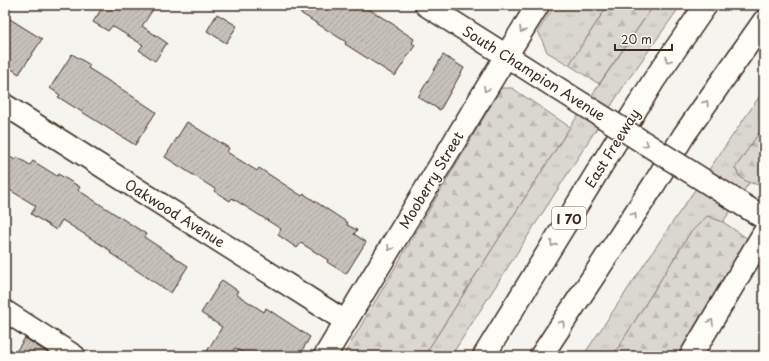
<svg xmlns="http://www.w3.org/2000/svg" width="769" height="361" viewBox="0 0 769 361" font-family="'Playpen Sans',sans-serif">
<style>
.grass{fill:url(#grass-tufts);stroke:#8a8077}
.forest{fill:url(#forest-firs);stroke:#8a8077}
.building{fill:url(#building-hatch);stroke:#3b2a1e}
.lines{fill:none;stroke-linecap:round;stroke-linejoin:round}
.minor-casing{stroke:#3b2a1e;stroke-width:24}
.tertiary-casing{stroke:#3b2a1e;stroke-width:25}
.motorway-casing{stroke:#3b2a1e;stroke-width:25}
.minor{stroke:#fdfcf7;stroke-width:21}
.tertiary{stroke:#fdfcf7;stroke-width:22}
.motorway{stroke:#fdfcf7;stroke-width:22}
.tertiary-bridge-casing{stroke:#3b2a1e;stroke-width:25;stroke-linecap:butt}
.tertiary-bridge{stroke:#fdfcf7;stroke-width:22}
.oneway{stroke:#9c938a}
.labels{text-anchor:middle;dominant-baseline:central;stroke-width:3;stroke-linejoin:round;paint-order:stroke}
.shield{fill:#fdfcf7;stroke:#75695f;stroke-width:1}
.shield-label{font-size:13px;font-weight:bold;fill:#3b2a1e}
.street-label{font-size:14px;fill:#3b2a1e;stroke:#fdfcf7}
</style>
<defs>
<pattern id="grass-tufts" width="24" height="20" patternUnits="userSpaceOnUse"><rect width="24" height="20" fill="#dad6d0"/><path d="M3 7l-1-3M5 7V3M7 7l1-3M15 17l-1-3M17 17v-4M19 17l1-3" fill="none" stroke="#bcb8b2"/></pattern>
<pattern id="forest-firs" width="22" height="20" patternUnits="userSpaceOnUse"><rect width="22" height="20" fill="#dad6d0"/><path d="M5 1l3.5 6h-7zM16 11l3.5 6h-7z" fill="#bcb8b2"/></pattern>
<pattern id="building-hatch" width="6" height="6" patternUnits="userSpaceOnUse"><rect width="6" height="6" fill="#c7c1bb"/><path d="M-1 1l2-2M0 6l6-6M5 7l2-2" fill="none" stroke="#aca6a0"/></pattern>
</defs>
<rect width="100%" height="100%" fill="#f5f4ee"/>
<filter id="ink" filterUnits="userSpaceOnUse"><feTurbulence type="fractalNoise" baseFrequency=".025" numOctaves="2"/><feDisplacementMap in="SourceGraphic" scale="8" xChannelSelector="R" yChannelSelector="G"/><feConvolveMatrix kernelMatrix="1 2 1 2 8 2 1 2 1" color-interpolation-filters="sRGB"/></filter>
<g filter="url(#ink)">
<!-- grass -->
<path class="grass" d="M555 5H608L569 65 547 52 538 31Z
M654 5H681L625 84 451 356H424L570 127Z
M764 90V126L735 168 739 176 749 183 723 222 707 216 690 233 613 356H583L672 223Z"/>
<!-- forest -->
<path class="forest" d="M608 5H654L599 84 569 65Z
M501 88H512L570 127 424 356H343Z
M764 126V182L762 185C747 183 743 182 735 168Z
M707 216 723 222 748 239 679 356H613L690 233Z"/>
<!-- building -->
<path class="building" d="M104 5H156L142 26 167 43 155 61 139 50 143 45 112 26 108 31 93 22Z
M288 5H362L396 26V27L414 39 412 43 415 45 395 76 345 44 346 42Z
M217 14 237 26 226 43 207 31Z
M5 16 42 39 19 74 5 65Z
M72 54 90 65 88 68 126 92 156 112 135 145 58 97 60 95 50 88Z
M443 55 464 68 440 110 418 97Z
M187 122 229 148 227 152 257 171 259 168 302 196 304 194 348 223 347 225 357 230 354 234 366 242 346 274 327 262 328 260 301 243 297 248 278 235 281 229 232 198 230 201 214 191 215 189 165 157Z
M5 154 15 160 17 157 30 165 33 161 57 176 58 174 80 187 78 190 146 234 144 237 188 266 171 293 110 253 111 251 62 220 56 230 31 214 36 206 5 187Z
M222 280 238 291 236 294 264 312 266 308 310 337 299 356H248L235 348 230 356H204L222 327 201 313Z
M25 338 53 356H13Z"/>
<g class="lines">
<defs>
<path id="minor" d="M5 105 345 321
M5 311 75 356"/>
<path id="tertiary" d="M426 5 554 86
M743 205 764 218
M325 356 506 56 538 5
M691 356 764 233"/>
<path id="motorway" d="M484 356 654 80 706 5
M541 356 653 186 684 135 764 21"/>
</defs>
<!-- minor casing -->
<use href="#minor" class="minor-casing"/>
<!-- tertiary casing -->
<use href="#tertiary" class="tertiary-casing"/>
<!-- motorway casing -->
<use href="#motorway" class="motorway-casing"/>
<!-- minor -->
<use href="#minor" class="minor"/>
<!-- tertiary -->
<use href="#tertiary" class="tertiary"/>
<!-- motorway -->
<use href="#motorway" class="motorway"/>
<defs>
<path id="tertiary-bridge" d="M554 86 743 205"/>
</defs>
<!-- tertiary-bridge casing -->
<use href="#tertiary-bridge" class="tertiary-bridge-casing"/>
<!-- tertiary-bridge -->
<use href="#tertiary-bridge" class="tertiary-bridge"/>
</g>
<!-- one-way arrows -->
<defs><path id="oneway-chevron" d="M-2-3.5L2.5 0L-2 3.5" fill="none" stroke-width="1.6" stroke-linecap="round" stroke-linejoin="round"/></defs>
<g class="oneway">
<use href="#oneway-chevron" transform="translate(522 30) rotate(122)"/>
<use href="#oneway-chevron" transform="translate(668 60) rotate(125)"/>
<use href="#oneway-chevron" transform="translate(486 89) rotate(121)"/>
<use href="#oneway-chevron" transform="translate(706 103) rotate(-55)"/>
<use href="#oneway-chevron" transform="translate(646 144) rotate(32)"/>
<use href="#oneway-chevron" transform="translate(634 215) rotate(-56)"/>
<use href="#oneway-chevron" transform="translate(553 244) rotate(122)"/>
<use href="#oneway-chevron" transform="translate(390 248) rotate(121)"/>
<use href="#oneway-chevron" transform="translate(711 322) rotate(-59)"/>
<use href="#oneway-chevron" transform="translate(562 323) rotate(-56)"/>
</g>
</g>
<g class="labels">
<!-- shield labels -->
<rect class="shield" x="552" y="207" width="34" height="22" rx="3"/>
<g class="shield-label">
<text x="569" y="218">I 70</text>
</g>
<!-- street labels -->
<g class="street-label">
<text transform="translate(534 73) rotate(32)">South Champion Avenue</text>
<text transform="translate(612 148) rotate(-58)">East Freeway</text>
<text transform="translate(431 180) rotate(-59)">Mooberry Street</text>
<text transform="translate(175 213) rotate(32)">Oakwood Avenue</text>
</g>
</g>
<!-- margin -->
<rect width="769" height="361" fill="none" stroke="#fdfcf7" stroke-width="20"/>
<rect x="10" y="10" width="749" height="341" fill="none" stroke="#3b2a1e" stroke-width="1.5" filter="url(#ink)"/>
<!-- scale -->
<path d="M615 44v6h57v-6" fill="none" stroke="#3b2a1e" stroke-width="2"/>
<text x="621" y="44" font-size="12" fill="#3b2a1e" stroke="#fdfcf7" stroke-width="3" paint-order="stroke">20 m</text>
</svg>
